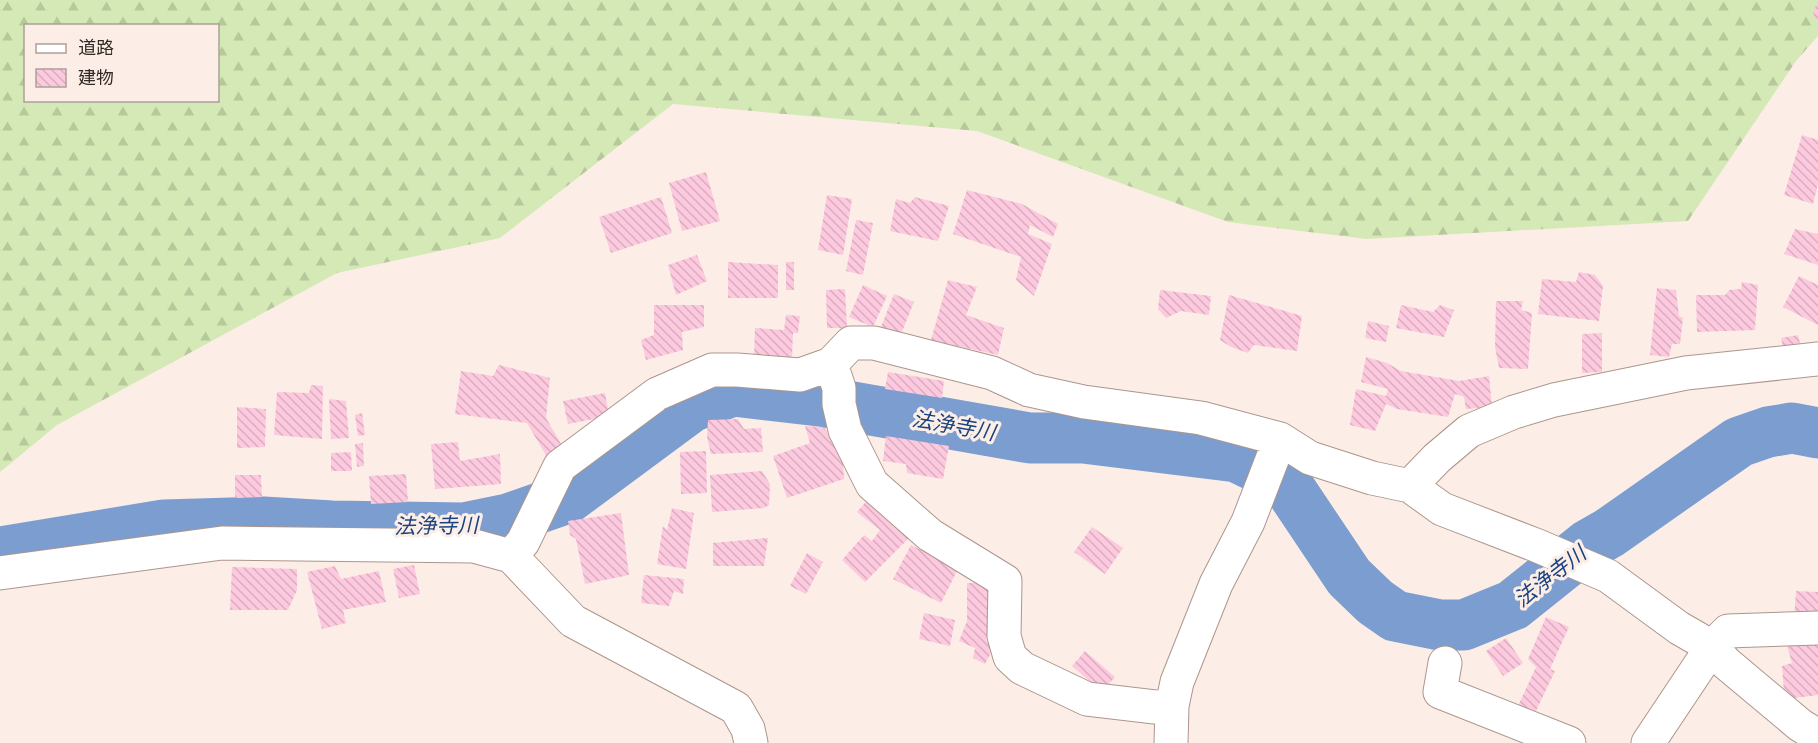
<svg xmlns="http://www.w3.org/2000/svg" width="1818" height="743" viewBox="0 0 1818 743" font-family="'Playfair Display','Noto Sans JP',serif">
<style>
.forest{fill:url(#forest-firs);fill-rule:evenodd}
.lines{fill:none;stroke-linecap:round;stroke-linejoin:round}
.river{stroke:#7c9dcf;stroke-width:51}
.building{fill:url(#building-back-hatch)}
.minor-casing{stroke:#ac968c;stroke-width:35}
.minor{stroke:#fff;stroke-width:33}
.labels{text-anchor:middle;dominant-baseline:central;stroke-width:6;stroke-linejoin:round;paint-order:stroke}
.water-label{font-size:21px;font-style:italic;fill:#19427e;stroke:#fceee7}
</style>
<defs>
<pattern id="forest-firs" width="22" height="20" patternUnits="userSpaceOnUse" patternTransform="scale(1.5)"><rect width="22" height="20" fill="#d4e9b5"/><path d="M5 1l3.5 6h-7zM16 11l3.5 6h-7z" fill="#b6c89c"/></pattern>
<pattern id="building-back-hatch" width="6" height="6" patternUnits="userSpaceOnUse" patternTransform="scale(1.5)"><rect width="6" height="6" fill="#fdc9df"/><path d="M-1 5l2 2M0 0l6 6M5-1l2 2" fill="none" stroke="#d9adbf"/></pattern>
</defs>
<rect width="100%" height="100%" fill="#fceee7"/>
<!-- forest -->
<path class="forest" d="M0 0H1818V36L1796 61 1688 221 1367 239 1228 222 977 131 673 104 500 238 337 273 57 425 0 472ZM26 26H218V100H26Z"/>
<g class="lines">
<!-- river -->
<path class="river" d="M0 552 164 525 263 522 332 526 464 528 508 519 568 498 691 407 733 391 819 401 1030 438H1083L1237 457 1284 480 1349 577 1375 602 1395 616 1440 625H1464L1513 605 1588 545 1609 533 1739 442 1768 432 1792 428 1818 433"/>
</g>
<!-- building -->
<path class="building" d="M1818 2V21L1815 19 1813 11Z
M1802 135 1818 140V184L1813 204 1784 195Z
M706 172 720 221 682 231 669 183Z
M967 190 1022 204 1058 224 1053 237 1030 225 1028 234 1052 244 1034 296 1016 280 1021 257 953 234Z
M827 195 852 199 843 255 818 250Z
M661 197 672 233 611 253 599 217Z
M915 197 949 206 938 241 890 231 896 199 910 203Z
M856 220 873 223 863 275 846 271Z
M1795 229 1818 234V265L1784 254Z
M697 255 707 281 676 295 668 265Z
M728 262 778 265V298H728Z
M786 262H794V290H786Z
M1579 272 1595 275 1603 286 1599 321 1538 314 1542 279 1576 282Z
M1799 276 1818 285V325L1783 307Z
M948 280 977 287 966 315 1004 328 998 355 931 340Z
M1742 282 1758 285 1755 330 1697 332 1696 295H1725L1729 290 1741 289Z
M863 285 887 296 873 327 849 317Z
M1657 288 1676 290 1679 316 1683 318 1680 344H1672L1669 357 1650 355Z
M845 289 847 328H827L826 290Z
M1160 290 1211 296 1209 315 1181 311 1166 318 1158 309Z
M894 294 914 302 901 334 881 327Z
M1229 295 1302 316 1297 351 1254 345 1248 353 1231 347 1220 340Z
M1496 301H1523L1521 310 1532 313 1528 369 1499 368 1495 347Z
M654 305H704V327L682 332 683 350 646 360 641 340 654 335Z
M1401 305 1433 312 1440 305 1454 310 1444 337 1396 328Z
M786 315 800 316 798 333H793L792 358 754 357 755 328 784 330Z
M1368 321 1389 326 1386 342 1365 338Z
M1602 333V372L1582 373V334Z
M1798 335 1800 343 1783 347 1781 338Z
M1366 357 1387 363 1401 371 1459 381 1489 376 1492 407 1466 409 1464 397 1455 394 1448 417 1397 409 1386 404 1375 431 1350 425 1356 389 1386 396 1388 389 1361 382Z
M499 365 550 378 546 418 564 449 547 457 527 423 455 414 461 371 493 376Z
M888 372 944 381 942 398 885 389Z
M311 385 323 386 322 439 274 435 277 392 309 393Z
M605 393 609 416 568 424 563 401Z
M329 399 346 401 349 438 331 439Z
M237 407 266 409 265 447 237 448Z
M362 413 365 435 358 436 355 415Z
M738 419 744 429 761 428 763 452 711 454 707 437 708 420Z
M805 426 824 427 843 461 844 479 787 498 773 456 810 443Z
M886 436 949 446 943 479 907 473 906 464 883 461Z
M458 442 460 461 500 454 501 484 435 489 431 444Z
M363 443 364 466 357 467 355 444Z
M706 451 707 493 681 494 680 452Z
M351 452 352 471H331V453Z
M762 471 770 484 769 505 764 508 712 512 710 475Z
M406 474 408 502 371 504 369 476Z
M235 475H261L262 497 235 498Z
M870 497 913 534 865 582 842 560 864 535 872 541 880 530 857 512Z
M672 508 694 513 686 569 657 564 663 526 667 530Z
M621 513 629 575 585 584 576 539 570 535 568 521Z
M1092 527 1123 548 1105 574 1074 552Z
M768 538 764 566H713V543Z
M911 545 958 569 941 603 893 579Z
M807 553 823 562 806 594 790 586Z
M414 565 420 594 399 598 393 569Z
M335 566 341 579 379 571 386 602 343 610 346 623 322 629 307 572Z
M232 567 297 569V590L288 610H230Z
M644 575 684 579 683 594 674 591 669 606 641 603Z
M967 583H990V620L986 641 994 647 985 664 973 658 975 648 959 641 967 621Z
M1796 591 1818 592V620H1794Z
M924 613 955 620 950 646 919 639Z
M1546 617 1569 627 1550 669 1555 671 1535 713 1518 706 1536 667 1528 659Z
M1506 638 1523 663 1503 676 1486 651Z
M1818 642V695L1794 698 1784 692 1782 666 1792 663 1787 646Z
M1085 651 1115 677 1102 692 1072 666Z"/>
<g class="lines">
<defs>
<path id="minor" d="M831 364 839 388V404L845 430 872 484 930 535 1005 581 1004 636 1010 657 1022 668 1087 699 1155 707 1172 706
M1410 486 1437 458 1469 431 1514 412 1554 400 1686 373 1818 359
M511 556 573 621 736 708 748 729 751 743
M0 573 222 543 474 546 511 556 523 542 560 466 657 394 712 370H737L800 375 831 364 851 343H874L992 373 1029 390 1084 402 1201 418 1280 439 1310 458 1372 478 1410 486 1442 509 1538 546 1608 576 1679 628 1712 647 1726 663 1800 725 1818 736
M1445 663 1440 692 1569 743
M1171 743 1172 706 1177 682 1216 584 1248 522 1280 439
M1648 743 1712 647 1728 631 1818 628"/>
</defs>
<!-- minor casing -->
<use href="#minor" class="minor-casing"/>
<!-- minor -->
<use href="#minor" class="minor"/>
</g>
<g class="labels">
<!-- water labels -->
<g class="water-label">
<text transform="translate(954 424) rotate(10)">法浄寺川</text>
<text transform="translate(436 524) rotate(-1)">法浄寺川</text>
<text transform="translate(1549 575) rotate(-38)">法浄寺川</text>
</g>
</g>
<!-- legend -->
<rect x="24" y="24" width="195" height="78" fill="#fceee7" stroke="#aca09a" stroke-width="1.5"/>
<rect x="36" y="44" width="30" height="9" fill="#ffffff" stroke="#aca09a" stroke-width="1.5"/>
<text x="78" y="54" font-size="18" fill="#332a26">道路</text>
<rect x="36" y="69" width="30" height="18" fill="url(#building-back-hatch)" stroke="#aca09a" stroke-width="1.5"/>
<text x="78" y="84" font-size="18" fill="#332a26">建物</text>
</svg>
